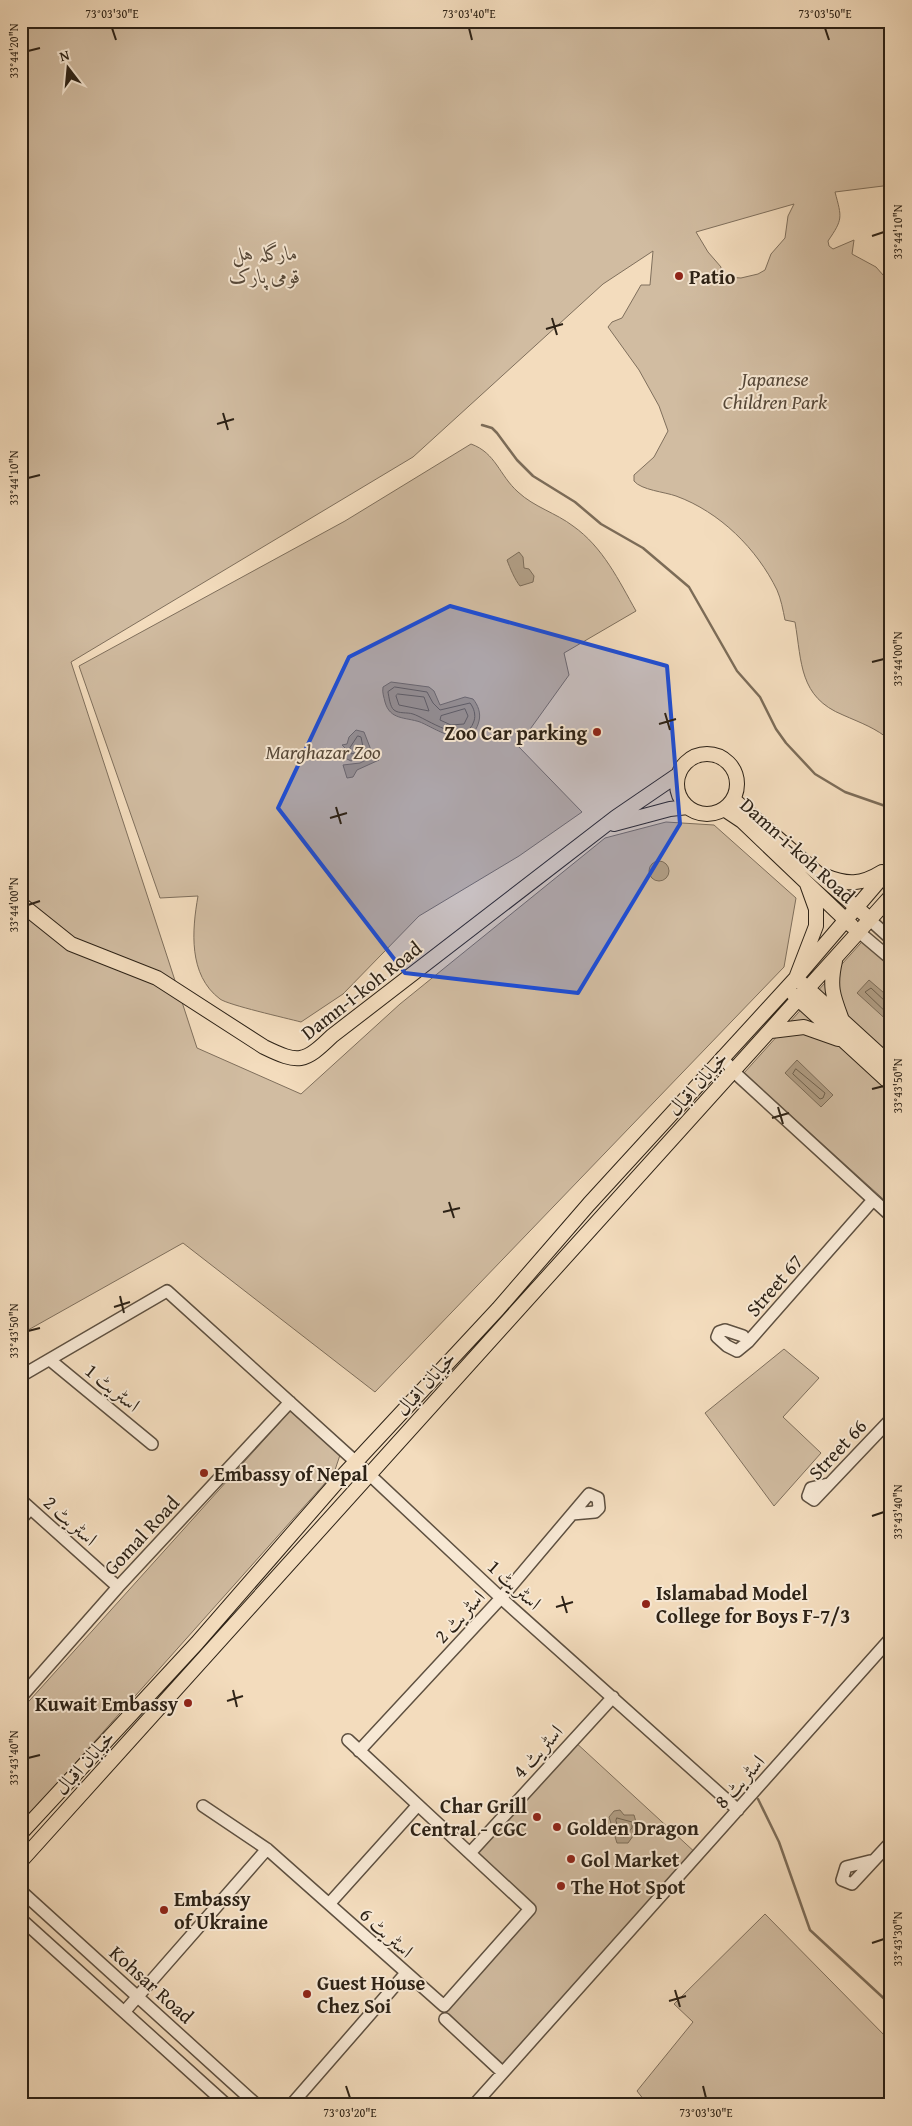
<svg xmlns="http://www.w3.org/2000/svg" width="912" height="2126" viewBox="0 0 912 2126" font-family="'Gentium Book Plus',Amiri,serif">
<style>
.green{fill:#d1bca1;stroke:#7f6f5c;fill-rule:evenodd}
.water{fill:#b09d84;stroke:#7c6c58}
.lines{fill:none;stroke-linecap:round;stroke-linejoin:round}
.shore{stroke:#6e604d;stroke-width:1}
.stream{stroke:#7c6c58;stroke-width:2.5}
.minor-casing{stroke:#5e5040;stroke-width:14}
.major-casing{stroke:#2d2216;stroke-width:16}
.minor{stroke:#f7e8d4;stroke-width:11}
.major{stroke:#f3dcbd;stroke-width:14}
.marked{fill:#1d4ed8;fill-opacity:0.2;stroke:#1d4ed8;stroke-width:4;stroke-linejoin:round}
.ticks{fill:none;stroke:#2d2216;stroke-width:2}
.poi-dot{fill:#8f2418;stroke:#f7e8d4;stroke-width:2}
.labels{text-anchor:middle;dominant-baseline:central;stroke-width:4;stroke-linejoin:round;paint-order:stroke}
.park-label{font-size:20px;font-style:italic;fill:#564839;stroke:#f7e8d4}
.poi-label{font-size:20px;font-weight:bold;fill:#2d2216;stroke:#f7e8d4;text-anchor:start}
.street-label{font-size:20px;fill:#2d2216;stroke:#f7e8d4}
.neatline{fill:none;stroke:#2d2216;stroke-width:2}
.ticks-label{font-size:12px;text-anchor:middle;fill:#2d2216}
</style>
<rect width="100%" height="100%" fill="#f3dcbd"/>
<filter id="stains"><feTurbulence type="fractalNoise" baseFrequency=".004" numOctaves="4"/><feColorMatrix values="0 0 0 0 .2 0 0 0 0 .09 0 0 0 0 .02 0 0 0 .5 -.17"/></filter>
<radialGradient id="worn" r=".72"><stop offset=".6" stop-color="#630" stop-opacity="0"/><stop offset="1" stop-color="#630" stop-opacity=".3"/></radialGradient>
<!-- green -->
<path class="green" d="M21 21H891V185L835 192C842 218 843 219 828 241L829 246 833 249 854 240 852 254 876 267 891 284V741C876 728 861 723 843 715 799 697 802 663 795 622L785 620C783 610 781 599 777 590 757 549 720 512 676 496 665 492 641 490 634 481V475L654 457 668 431 659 406 639 370 608 327 612 322 622 318 641 285H650L653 251 603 284 413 457 71 662 197 1048 301 1094 400 1004 605 838 666 822 714 825 796 898 784 967 375 1392 183 1243 21 1334ZM794 204 788 216 785 238 771 254 765 270 758 274 741 278 724 277 720 272 721 267 708 252 696 232Z
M471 444C496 453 499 475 518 492 534 507 556 513 573 526 603 547 619 581 636 611L564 653 569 675 518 746 582 812 519 856 419 916 343 994 301 1022C286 1018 228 1005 220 999 188 975 192 930 198 896L160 898 79 666 345 521Z
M869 934 891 954V1206L744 1073Z
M784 1349 819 1378 783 1417 821 1453 774 1506 705 1413Z
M290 1411 340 1455 334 1473 21 1824V1710Z
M573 1740 698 1855 502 2072 445 2019 444 2006 530 1909 470 1853Z
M765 1914 891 2042V2105H648L637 2091 693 2022 674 2004Z"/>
<!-- water -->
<path class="water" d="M519 552 523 557 524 568 529 569 534 576 533 582 520 586C515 580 510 568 507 560Z
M391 682 429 687 434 691 440 705 465 697 473 699C478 705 481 713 479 721 471 754 435 728 420 722 405 717 390 720 385 702 384 697 382 693 383 687Z
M356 730 364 732 371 750 376 753 379 760 357 770 353 777 347 778 343 765 360 763 372 757 365 752 364 757 351 761 343 757 342 751 345 748 342 745 347 744 349 737Z
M649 871a10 10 0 1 1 20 0a10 10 0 1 1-20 0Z
M869 980 891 999V1024L857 993Z
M797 1060 833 1095 821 1107 785 1073Z
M620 1810 624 1815H634L638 1829 628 1843H617L609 1817 614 1811Z"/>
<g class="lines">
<!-- shore -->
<path class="shore" d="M395 687 427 692 433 703 440 710 470 703C474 708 476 715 474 721 466 748 426 718 413 714 407 712 399 714 394 710 390 707 389 697 388 692Z
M398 694 424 697 429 711 399 705 396 696Z
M465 709 468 716 464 724 451 725 440 720 441 716Z
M358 736 361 737 363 747 359 752 351 754 350 748Z
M891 1003 886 1002 871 988 865 992 891 1017
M796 1069 825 1093 823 1098 820 1099 793 1074Z
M617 1818 632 1822V1828L624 1837 621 1836 616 1821Z"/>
<!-- stream -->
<path class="stream" d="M482 425 492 428 497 433 517 460 533 476 575 502 601 524 643 548 689 587 737 671 760 697 776 729 786 743 815 774 845 792 891 808
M758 1799 779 1842 810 1930 891 2005"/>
<defs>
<path id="minor" d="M870 920 891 939
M859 932 891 959
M722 1057 734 1072 891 1216
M743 1336 725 1330 719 1332 717 1337 727 1346 737 1351 748 1342 873 1200
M50 1360 152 1444
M21 1376 167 1291 356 1462 501 1598 738 1810
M828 1484 811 1488 808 1496 814 1500 891 1419
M21 1500 118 1587
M21 1519 30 1509
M21 1697 118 1587 290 1402
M359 1751 501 1598 589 1494 598 1498 599 1508 595 1512 572 1514
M203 1806 267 1849 444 2006 530 1909 348 1740
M470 1853 613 1697
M870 1861 846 1867 842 1880 852 1884 891 1842
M21 1891 257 2105
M329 1904 418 1805
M21 1919 227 2105
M125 2011 267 1849
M445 2019 502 2072
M291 2105 406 1973
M474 2105 891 1638"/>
<path id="major" d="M677 784a30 30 0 1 1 60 0a30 30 0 1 1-60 0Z
M733 799 864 914
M724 809 742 821 852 926
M614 824 670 809 688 807
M825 876C847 885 861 885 882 872
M807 884 816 909V926L796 978 891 1065
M21 904 71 944 157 978 264 1047C299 1064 304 1063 332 1036L616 817 679 774
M835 961C829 987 833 996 842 1020
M794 995 891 1084
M771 1031 804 1027 838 1039
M21 1833 197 1643 337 1482 498 1309 589 1204 796 978 891 867
M21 1861 891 896"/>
</defs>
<!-- minor casing -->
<use href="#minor" class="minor-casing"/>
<!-- major casing -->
<use href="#major" class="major-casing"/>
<!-- minor -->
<use href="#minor" class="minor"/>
<!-- major -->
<use href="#major" class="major"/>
</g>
<!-- marked area -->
<path class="marked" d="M450 606 667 666 680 824 578 993 405 973 278 808 349 657Z"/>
<!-- ticks -->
<path class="ticks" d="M112 28 116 40M469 28 472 40M825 28 829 40M28 51 40 48M872 236 884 232M552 318 557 335M546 329 563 324M223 413 228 430M217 424 234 419M28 478 40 475M872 662 884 659M665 713 670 730M659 724 676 719M336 807 341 824M330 818 347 813M28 905 40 901M872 1089 884 1086M778 1107 783 1124M772 1118 789 1113M449 1202 454 1218M443 1212 460 1208M120 1296 124 1313M114 1307 130 1302M28 1331 40 1328M872 1516 884 1512M562 1596 567 1613M556 1607 573 1602M233 1690 237 1707M227 1701 243 1696M28 1758 40 1755M872 1943 884 1939M675 1990 680 2007M669 2001 686 1996M346 2086 350 2098M703 2086 706 2098"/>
<!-- markers -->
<g class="poi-dot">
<circle cx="679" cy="276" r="5"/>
<circle cx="597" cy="732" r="5"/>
<circle cx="204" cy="1473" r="5"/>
<circle cx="646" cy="1604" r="5"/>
<circle cx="188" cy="1703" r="5"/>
<circle cx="537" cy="1817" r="5"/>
<circle cx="557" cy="1827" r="5"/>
<circle cx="571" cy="1859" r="5"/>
<circle cx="561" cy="1886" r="5"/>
<circle cx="164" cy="1910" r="5"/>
<circle cx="307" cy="1994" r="5"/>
</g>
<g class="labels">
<!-- park labels -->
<g class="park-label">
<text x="265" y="252">مارگلہ ہل<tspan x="265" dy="23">قومی پارک</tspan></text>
<text x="775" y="378">Japanese<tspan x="775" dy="23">Children Park</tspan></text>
<text x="323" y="751">Marghazar Zoo</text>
</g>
<!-- poi labels -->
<g class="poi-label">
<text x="689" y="276">Patio</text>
<text x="587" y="732" text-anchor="end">Zoo Car parking</text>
<text x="214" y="1473">Embassy of Nepal</text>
<text x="656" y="1592">Islamabad Model<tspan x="656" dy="23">College for Boys F-7/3</tspan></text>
<text x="178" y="1703" text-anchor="end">Kuwait Embassy</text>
<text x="527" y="1805" text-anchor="end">Char Grill<tspan x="527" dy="23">Central - CGC</tspan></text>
<text x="567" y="1827">Golden Dragon</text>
<text x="581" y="1859">Gol Market</text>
<text x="571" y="1886">The Hot Spot</text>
<text x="174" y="1898">Embassy<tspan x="174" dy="23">of Ukraine</tspan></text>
<text x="317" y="1982">Guest House<tspan x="317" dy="23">Chez Soi</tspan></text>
</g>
<!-- street labels -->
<g class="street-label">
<text transform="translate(798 850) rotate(42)">Damn-i-koh Road</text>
<text transform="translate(361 990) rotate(-38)">Damn-i-koh Road</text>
<text transform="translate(697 1083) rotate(-48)">خیابان اقبال</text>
<text transform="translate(774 1285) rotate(-49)">Street 67</text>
<text transform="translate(425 1383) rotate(-48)">خیابان اقبال</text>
<text transform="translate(113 1387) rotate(39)">اسٹریٹ 1</text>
<text transform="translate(837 1449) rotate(-47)">Street 66</text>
<text transform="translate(71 1520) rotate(42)">اسٹریٹ 2</text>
<text transform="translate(141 1535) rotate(-47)">Gomal Road</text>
<text transform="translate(515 1584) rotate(42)">اسٹریٹ 1</text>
<text transform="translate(459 1616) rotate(-47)">اسٹریٹ 2</text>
<text transform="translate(537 1751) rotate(-48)">اسٹریٹ 4</text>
<text transform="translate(84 1762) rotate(-48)">خیابان اقبال</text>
<text transform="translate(739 1781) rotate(-48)">اسٹریٹ 8</text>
<text transform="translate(387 1932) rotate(42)">اسٹریٹ 6</text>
<text transform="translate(152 1984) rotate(42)">Kohsar Road</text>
</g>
</g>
<!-- margin -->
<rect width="912" height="2126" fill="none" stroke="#f3dcbd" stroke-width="55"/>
<!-- north arrow -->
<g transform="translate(68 68) rotate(344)" stroke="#f7e8d4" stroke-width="4" paint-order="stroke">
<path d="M0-4L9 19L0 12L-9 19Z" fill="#2d2216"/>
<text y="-8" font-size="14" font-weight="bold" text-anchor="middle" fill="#2d2216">N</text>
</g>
<rect x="28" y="28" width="856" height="2070" class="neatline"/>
<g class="ticks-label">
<text x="112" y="18">73°03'30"E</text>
<text x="469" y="18">73°03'40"E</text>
<text x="825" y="18">73°03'50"E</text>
<text transform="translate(14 51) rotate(-90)" y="4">33°44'20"N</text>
<text transform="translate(898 232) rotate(-90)" y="4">33°44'10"N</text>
<text transform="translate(14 478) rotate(-90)" y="4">33°44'10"N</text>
<text transform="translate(898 659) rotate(-90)" y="4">33°44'00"N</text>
<text transform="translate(14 905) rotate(-90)" y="4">33°44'00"N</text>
<text transform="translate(898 1086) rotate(-90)" y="4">33°43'50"N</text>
<text transform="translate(14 1331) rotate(-90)" y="4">33°43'50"N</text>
<text transform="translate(898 1512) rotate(-90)" y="4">33°43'40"N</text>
<text transform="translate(14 1758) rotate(-90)" y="4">33°43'40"N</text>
<text transform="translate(898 1939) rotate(-90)" y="4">33°43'30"N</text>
<text x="350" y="2117">73°03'20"E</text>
<text x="706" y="2117">73°03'30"E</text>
</g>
<rect width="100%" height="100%" filter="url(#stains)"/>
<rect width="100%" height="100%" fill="url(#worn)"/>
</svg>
